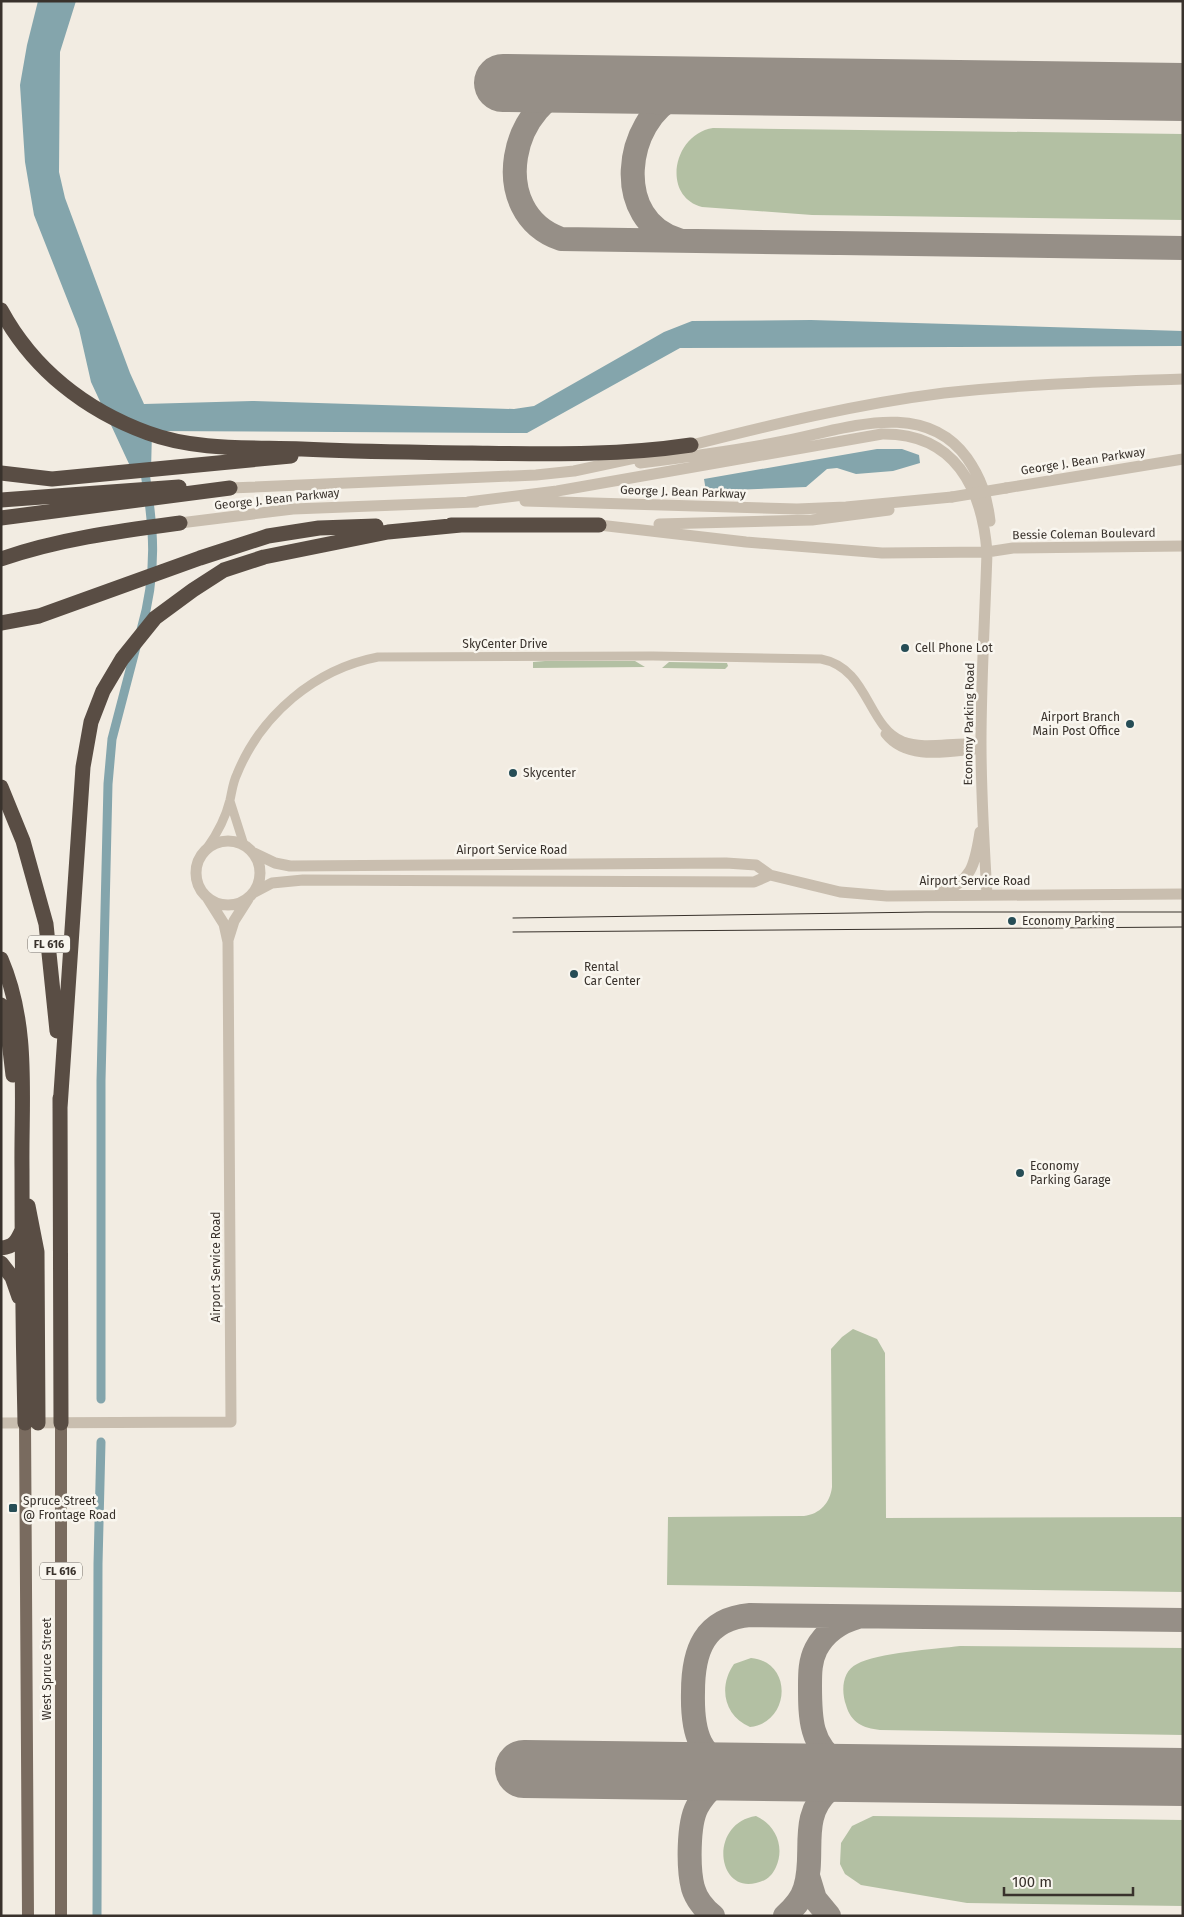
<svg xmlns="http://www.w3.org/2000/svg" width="1184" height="1917" viewBox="0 0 1184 1917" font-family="'Fira Sans',sans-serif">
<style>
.green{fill:#b3c0a3}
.water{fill:#84a5ac}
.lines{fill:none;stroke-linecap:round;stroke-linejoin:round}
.canal{stroke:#84a5ac;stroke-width:9}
.taxiway{stroke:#968f87;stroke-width:24}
.runway{stroke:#968f87;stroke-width:58}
.minor{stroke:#c9beaf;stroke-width:9}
.tertiary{stroke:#c9beaf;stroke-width:11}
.primary{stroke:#796b5f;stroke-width:12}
.motorway{stroke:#594d44;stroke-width:15}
.tram{stroke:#39322c;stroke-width:1}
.tertiary-bridge{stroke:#c9beaf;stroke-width:11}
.poi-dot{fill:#264d56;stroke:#f9f6ef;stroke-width:2}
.labels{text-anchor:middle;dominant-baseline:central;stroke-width:5;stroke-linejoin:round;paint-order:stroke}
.shield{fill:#f9f6ef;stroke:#736d66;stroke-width:1}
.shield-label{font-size:11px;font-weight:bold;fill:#39322c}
.street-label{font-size:12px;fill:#39322c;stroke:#f9f6ef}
.poi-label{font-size:12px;fill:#39322c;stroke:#f9f6ef;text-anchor:start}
</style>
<rect width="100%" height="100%" fill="#f2ece2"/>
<!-- green -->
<path class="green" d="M713 128 1183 134V220L812 215 702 207C661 196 673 134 713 128Z
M545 661H635L645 667 533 668V662Z
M669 662 727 663 728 666 725 669 662 668Z
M853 1329 877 1339 885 1353 886 1518 1183 1517V1592L667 1585 668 1517 804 1516C820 1514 830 1503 832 1487L831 1349 842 1337Z
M960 1646 1183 1648V1735L880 1730C863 1728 851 1723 846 1705 841 1691 842 1671 857 1664 876 1653 936 1649 960 1646Z
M751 1658C794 1662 790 1723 750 1727 724 1716 718 1687 734 1664Z
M756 1816C776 1825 785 1847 776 1867 772 1876 766 1881 756 1883 716 1893 709 1823 756 1816Z
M873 1816 1183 1820V1906L967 1903 861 1885 845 1874 840 1864 841 1843 852 1826Z"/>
<!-- water -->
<path class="water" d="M38 1H76L60 52 59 172 65 198 130 373 144 404 252 401 514 409 534 406 664 332 692 321 811 320 1183 331V346L680 348 527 433 152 431 151 471 130 466 91 382 79 329 34 215 25 162 20 85 27 45Z
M877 449H902L919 455 920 463 893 471 856 474 837 468 827 469 806 487 706 491 704 479Z"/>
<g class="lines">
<!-- canal -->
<path class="canal" d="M141 630C158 571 154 527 144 467
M101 1399V1081L108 784 112 739 136 647
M97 1916 98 1564 101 1442"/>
<!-- taxiway -->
<path class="taxiway" d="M582 84C509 97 486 213 561 239L1183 248
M679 240C612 222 623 120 678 95 709 81 760 87 793 87
M858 1617C840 1622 825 1632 816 1649 810 1661 810 1673 810 1686 810 1717 810 1747 840 1764 863 1777 919 1772 946 1772
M741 1772C698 1760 692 1732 693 1692 693 1651 704 1619 750 1615L1183 1620
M808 1876 815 1899 829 1916
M713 1916C704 1909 696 1898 693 1888 688 1869 688 1824 697 1807 707 1788 722 1778 741 1772
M785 1916C794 1908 802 1899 805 1888 816 1854 798 1817 829 1790 841 1779 856 1775 872 1775"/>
<!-- runway -->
<path class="runway" d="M503 83 1183 92
M524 1769 1183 1777"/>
<!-- minor -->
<path class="minor" d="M885 734C906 761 945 753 975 750
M230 801 244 845
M207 848C217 834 226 816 230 800 232 791 233 782 237 774 261 715 315 669 378 657L653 656 821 659C869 668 867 727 903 741 921 748 946 743 965 743L972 750"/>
<!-- tertiary -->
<path class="tertiary" d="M684 447C770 425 856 404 944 393 1023 384 1103 382 1183 379
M640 463C687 457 733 451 779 442 841 431 922 396 967 458 981 478 987 496 990 521
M230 488 536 475 574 471 649 455
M1006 488 1183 459
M525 501 797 509 846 507 952 497
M468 502 557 491 882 434C955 433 982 488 987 552 985 616 981 679 981 743 981 794 984 844 987 895
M180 523 293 509 476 502
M659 524 812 520 889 510
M599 525 746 542 882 553 987 552 1013 548 1183 546
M196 873a32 32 0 1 1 64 0a32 32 0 1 1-64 0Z
M254 853 275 863 290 866 726 863 756 865 770 875 840 892 887 896 1183 894
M940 892C973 882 975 862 980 832
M253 893 272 883 303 880 754 882 770 875
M228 940 234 921 248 899
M1 1423 231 1422 228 942 224 924 207 897"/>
<!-- primary -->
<path class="primary" d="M25 1423 28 1916
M61 1916V1423"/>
<!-- motorway -->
<path class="motorway" d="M1 310C33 369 85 410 148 433 196 451 252 447 302 449 358 452 415 452 472 453 545 454 618 456 691 445
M1 473 52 479 291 456
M1 500 179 487
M1 518 230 488
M451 525H599
M1 559C58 539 120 531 180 523
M1 623 39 616 200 558 268 536 319 528 376 526
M1 787 23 841 46 924 57 1031
M1 959C30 1026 21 1099 22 1169 22 1254 23 1338 25 1423
M1 1005 9 1041 13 1075
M60 1098 61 1423
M60 1108 83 767 91 722 103 691 122 659 155 618 193 590 224 570 264 557 388 532 461 525
M28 1206 37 1252 38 1423
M1 1248C14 1247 17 1241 22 1230
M1 1263 12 1277 19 1297"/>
<!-- tram -->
<path class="tram" d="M513 918 926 912H1183
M513 932 1183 927"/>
<!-- tertiary-bridge -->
<path class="tertiary-bridge" d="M952 497 1006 488"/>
</g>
<!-- markers -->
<g class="poi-dot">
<circle cx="905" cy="648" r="5"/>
<circle cx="1130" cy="724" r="5"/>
<circle cx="513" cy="773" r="5"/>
<circle cx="1012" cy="921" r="5"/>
<circle cx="574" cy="974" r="5"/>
<circle cx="1020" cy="1173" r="5"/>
<rect x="8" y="1503" width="10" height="10" rx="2.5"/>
</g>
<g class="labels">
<!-- shield labels -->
<g class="shield">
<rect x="28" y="935.5" width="42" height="17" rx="4"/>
<rect x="40" y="1562.5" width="42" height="17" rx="4"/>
</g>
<g class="shield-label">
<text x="49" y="944">FL 616</text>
<text x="61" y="1571">FL 616</text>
</g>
<!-- street labels -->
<g class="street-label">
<text transform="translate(1083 461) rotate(-9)">George J. Bean Parkway</text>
<text transform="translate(683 492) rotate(2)">George J. Bean Parkway</text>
<text transform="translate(277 499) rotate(-6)">George J. Bean Parkway</text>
<text transform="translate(1084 534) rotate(-1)">Bessie Coleman Boulevard</text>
<text x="505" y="644">SkyCenter Drive</text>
<text transform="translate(969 724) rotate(-89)">Economy Parking Road</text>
<text x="512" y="850">Airport Service Road</text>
<text x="975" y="881">Airport Service Road</text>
<text transform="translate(216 1267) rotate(-90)">Airport Service Road</text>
<text transform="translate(47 1669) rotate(-90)">West Spruce Street</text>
</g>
<!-- poi labels -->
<g class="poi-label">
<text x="915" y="648">Cell Phone Lot</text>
<text x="1120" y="717" text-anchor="end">Airport Branch<tspan x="1120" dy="14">Main Post Office</tspan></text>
<text x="523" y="773">Skycenter</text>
<text x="1022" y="921">Economy Parking</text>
<text x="584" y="967">Rental<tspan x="584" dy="14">Car Center</tspan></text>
<text x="1030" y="1166">Economy<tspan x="1030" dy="14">Parking Garage</tspan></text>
<text x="23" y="1501">Spruce Street<tspan x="23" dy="14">@ Frontage Road</tspan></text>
</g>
</g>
<!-- border -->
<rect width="1184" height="1917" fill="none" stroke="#39322c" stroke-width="5"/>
<!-- scale -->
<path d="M1004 1887v8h129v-8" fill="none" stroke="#39322c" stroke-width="2.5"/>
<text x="1012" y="1887" font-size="15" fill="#39322c" stroke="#f9f6ef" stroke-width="4" paint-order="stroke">100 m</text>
</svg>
